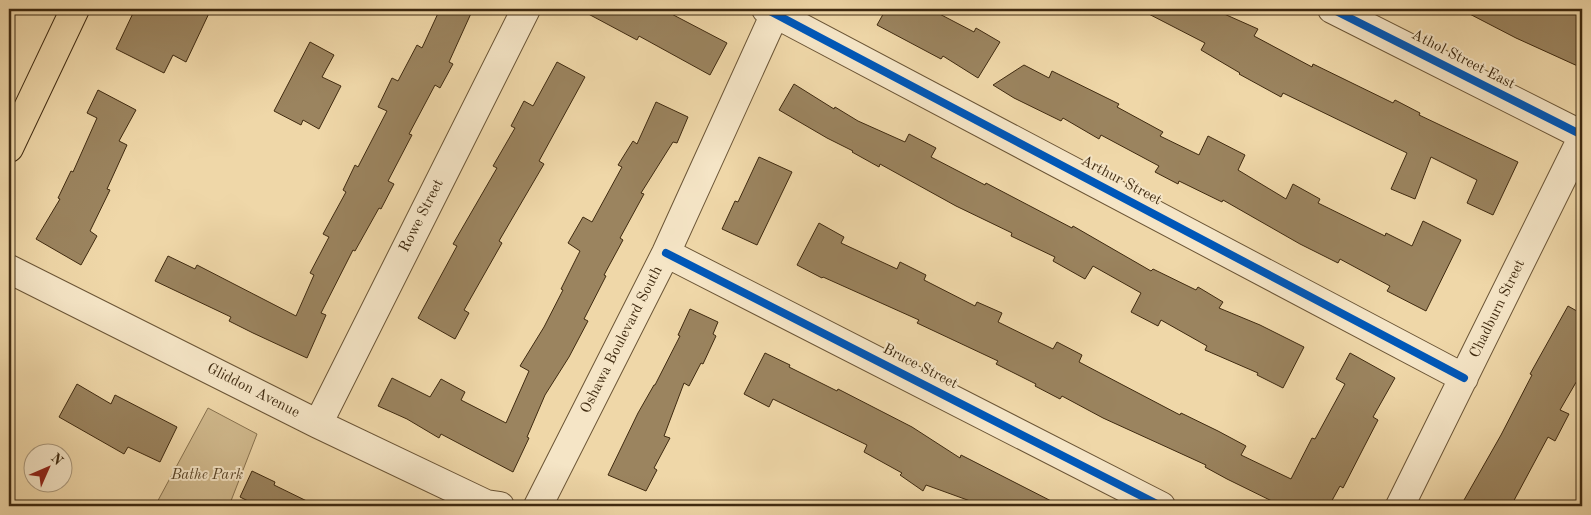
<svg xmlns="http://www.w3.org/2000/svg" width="1591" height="515" viewBox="0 0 1591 515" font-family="'Old Standard TT',serif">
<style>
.green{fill:#d1ba8e;stroke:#88724f}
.building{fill:#9b845f;stroke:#3f2a10}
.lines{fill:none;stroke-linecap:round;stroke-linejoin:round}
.minor-casing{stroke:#6b5536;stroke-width:30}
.major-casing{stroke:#3f2a10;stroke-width:30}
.minor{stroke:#f5e5c6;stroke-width:28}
.major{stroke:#efd7a8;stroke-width:28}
.cycleway-casing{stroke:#f5e5c6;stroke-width:11}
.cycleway{stroke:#0057b8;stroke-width:8}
.labels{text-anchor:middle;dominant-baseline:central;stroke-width:4;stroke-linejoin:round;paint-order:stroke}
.street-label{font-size:15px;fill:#3f2a10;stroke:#f5e5c6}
.park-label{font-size:15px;font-style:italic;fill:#5c4729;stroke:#f5e5c6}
</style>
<rect width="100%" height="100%" fill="#efd7a8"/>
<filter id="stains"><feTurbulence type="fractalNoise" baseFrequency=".004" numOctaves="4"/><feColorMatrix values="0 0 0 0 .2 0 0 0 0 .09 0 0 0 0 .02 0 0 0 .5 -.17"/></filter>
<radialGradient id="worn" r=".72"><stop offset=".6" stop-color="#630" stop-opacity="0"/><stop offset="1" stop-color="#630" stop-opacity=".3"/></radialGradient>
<!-- green -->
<path class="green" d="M208 408 257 434 229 506H155Z"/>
<!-- building -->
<path class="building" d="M135 9H211L186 62 173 55 164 73 116 49Z
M440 9H473L449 62 453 64 440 88 435 85 409 134 412 135 388 181 394 184 381 209 379 208 355 251 353 250 321 313 326 315 307 358 253 333 229 321 231 317 155 281 168 256 195 269 197 265 296 316 314 275 310 273 329 237 323 234 346 192 343 190 355 165 358 167 387 111 378 107 392 78 398 81 417 45 422 48Z
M579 9H662L727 43 710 75 639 36 637 40Z
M886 9H930L974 32 976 28 1000 42 978 78 943 56 941 59 877 25Z
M1139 9H1213L1258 29 1254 36 1312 67 1313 64 1393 103 1395 100 1420 113 1419 115 1518 162 1493 215 1467 203 1477 180 1431 157 1415 199 1391 189 1407 153 1283 93 1281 97 1239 74 1240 73 1201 50 1205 43Z
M1460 9H1568L1582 15V68L1516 38Z
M310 42 334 55 322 77 341 86 319 129 303 120 301 125 274 111Z
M557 62 585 77 539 161 544 164 499 241 502 243 464 310 469 313 455 339 418 318 457 246 453 244 497 168 493 166 515 128 511 126 524 101 533 106Z
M1024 65 1049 78 1052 71 1119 104 1117 107 1163 132 1160 136 1199 155 1208 136 1245 155 1238 170 1286 199 1293 184 1320 199 1318 203 1385 236 1386 233 1412 246 1423 221 1461 240 1426 311 1387 291 1390 286 1340 259 1338 263 1300 244 1223 200 1222 202 1179 181 1178 184 1155 172 1159 166 1101 135 1099 139 1063 118 1061 121 1014 98 993 85Z
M794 84 834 109 835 107 858 121 905 142 909 134 936 148 931 157 985 185 986 183 1072 228 1073 226 1151 271 1153 269 1196 290 1198 287 1223 302 1219 308 1260 325 1304 347 1283 388 1257 375 1258 373 1205 350 1207 346 1161 320 1158 326 1131 312 1141 293 1093 266 1085 279 1053 261 1055 257 1011 236 1012 233 956 206 880 164 879 167 852 152 853 151 827 138 779 110Z
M98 90 136 110 119 141 127 145 107 189 110 190 90 231 97 236 81 265 36 239 60 199 58 198 71 171 73 172 97 118 87 113Z
M656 102 688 117 677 143 673 142 641 193 644 194 620 238 623 240 604 275 606 276 584 319 588 321 569 357 545 395 527 437 529 438 513 472 441 434 439 438 407 419 378 406 392 378 430 397 441 379 465 392 461 400 506 423 529 371 520 366 544 327 563 290 561 289 580 251 568 243 583 217 592 222 622 167 618 165 633 141 637 144Z
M759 157 792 172 757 245 722 229 735 201 738 202Z
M819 223 844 237 841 243 897 269 900 262 926 275 924 280 975 306 977 302 1002 313 998 322 1053 349 1057 342 1082 355 1079 362 1180 415 1181 413 1218 431 1246 446 1241 455 1291 479 1312 438 1315 439 1345 384 1336 379 1350 353 1395 378 1373 417 1378 420 1364 447 1343 488 1340 486 1329 506H1282L1227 479 1205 467 1206 465 1103 418 1062 396 1060 399 1035 386 1036 384 996 364 998 361 917 323 919 320 823 277 822 278 797 265Z
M1568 306 1582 314V372L1560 410 1569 414 1555 441 1548 437 1511 506H1475L1464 500 1501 435 1532 375 1530 374Z
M690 309 718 322 713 334 716 336 703 364 701 363 689 386 684 383 664 436 670 438 654 468 657 470 646 491 608 475 638 413 654 385H655L680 336 678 335Z
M765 353 790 365 789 367 837 391 838 389 912 427 960 458 961 455 1061 506H984L926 485 923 491 900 475 902 473 864 452 867 445 773 399 769 407 744 394Z
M77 384 111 404 115 395 177 427 160 462 128 447 124 454 59 417Z
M252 471 275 482 274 485 317 506H258L240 497Z"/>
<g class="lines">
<defs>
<path id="minor" d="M766 9 1464 378
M1332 9 1582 135
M666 253 1161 506
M9 269 318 424 486 504 500 506
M318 424 526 9
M538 506 666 253 777 9
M1400 506 1582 138"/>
<path id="major" d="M9 148 75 9"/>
</defs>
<!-- minor casing -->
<use href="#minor" class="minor-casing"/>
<!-- major casing -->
<use href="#major" class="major-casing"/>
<!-- minor -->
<use href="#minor" class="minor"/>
<!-- major -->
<use href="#major" class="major"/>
<defs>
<path id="cycleway" d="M766 9 1464 378
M1332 9 1582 135
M666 253 1161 506"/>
</defs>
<!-- cycleway casing -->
<use href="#cycleway" class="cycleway-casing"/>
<!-- cycleway -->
<use href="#cycleway" class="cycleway"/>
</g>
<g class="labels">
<!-- street labels -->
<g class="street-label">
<text transform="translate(1463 60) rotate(27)">Athol Street East</text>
<text transform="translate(1121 181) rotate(28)">Arthur Street</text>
<text transform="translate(422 216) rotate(-63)">Rowe Street</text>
<text transform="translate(1498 309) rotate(-64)">Chadburn Street</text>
<text transform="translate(622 340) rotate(-63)">Oshawa Boulevard South</text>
<text transform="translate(920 367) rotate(27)">Bruce Street</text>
<text transform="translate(253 391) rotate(27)">Gliddon Avenue</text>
</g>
<!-- park labels -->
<g class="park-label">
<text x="207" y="475">Bathe Park</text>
</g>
</g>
<!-- margin -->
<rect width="1591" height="515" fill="none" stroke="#efd7a8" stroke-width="30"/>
<rect x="10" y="10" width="1571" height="495" fill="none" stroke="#3f2a10" stroke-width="2.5"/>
<rect x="15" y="15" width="1561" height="485" fill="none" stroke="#3f2a10"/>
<!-- north arrow -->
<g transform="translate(48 468) rotate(45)"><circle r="24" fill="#f5e5c6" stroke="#ac9a7d"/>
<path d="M0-4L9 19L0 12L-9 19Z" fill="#8f2418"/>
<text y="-8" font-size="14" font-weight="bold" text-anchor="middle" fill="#3f2a10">N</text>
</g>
<rect width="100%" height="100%" filter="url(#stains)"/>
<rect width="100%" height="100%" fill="url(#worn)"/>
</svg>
